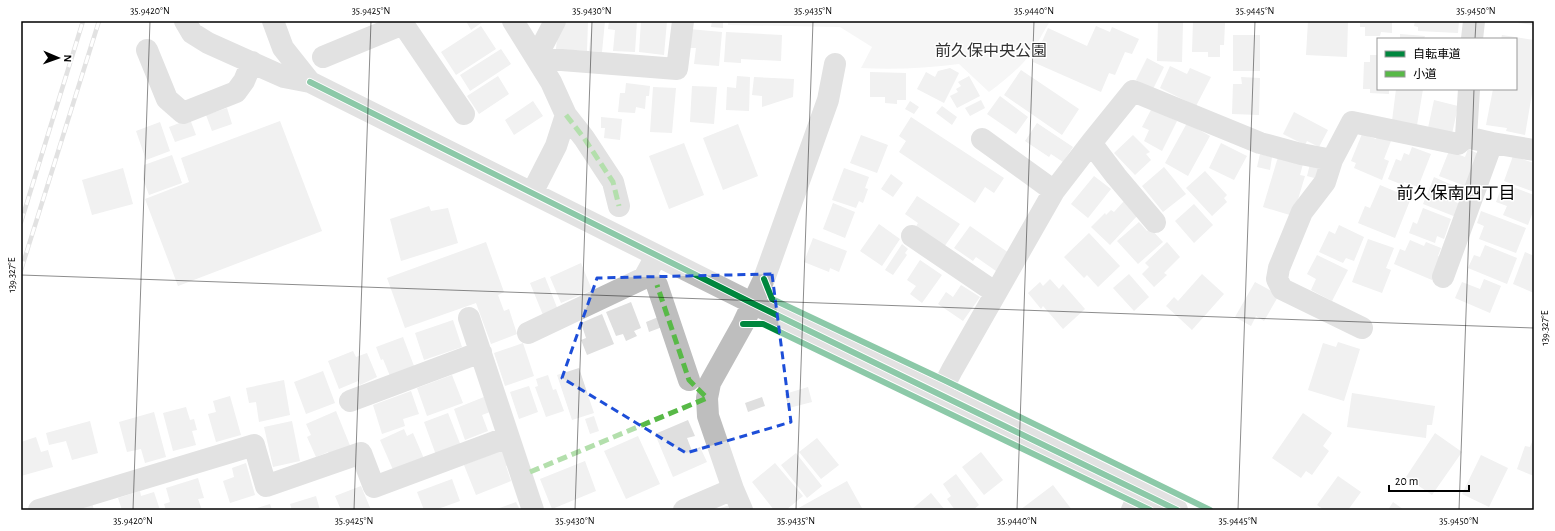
<svg xmlns="http://www.w3.org/2000/svg" width="1555" height="531" viewBox="0 0 1555 531" font-family="'Alegreya Sans','Noto Sans JP',sans-serif">
<style>
.green{fill:#ebebeb}
.building{fill:#dfdfdf}
.lines{fill:none;stroke-linecap:round;stroke-linejoin:round}
.minor{stroke:#bebebe;stroke-width:22}
.rail-casing{stroke:#bebebe;stroke-width:4.5}
.rail{stroke:#fff;stroke-width:3;stroke-dasharray:9;stroke-linecap:butt}
.quiet{stroke:#58b947;stroke-width:5;stroke-dasharray:10 5;stroke-linecap:butt}
.cycleway-casing{stroke:#fff;stroke-width:8}
.cycleway{stroke:#00873e;stroke-width:6}
.marked{fill:none;stroke:#1d4ed8;stroke-width:3;stroke-dasharray:8 5;stroke-linejoin:round}
.ticks{fill:none;stroke:#000;stroke-width:1;stroke-opacity:0.45}
.labels{text-anchor:middle;dominant-baseline:central;stroke-width:3;stroke-linejoin:round;paint-order:stroke}
.park-label{font-size:16px;fill:#323232;stroke:#fff}
.neighbourhood-label{font-size:17px;fill:#000;stroke:#fff}
.neatline{fill:none;stroke:#000;stroke-width:1.5}
.ticks-label{font-size:10px;text-anchor:middle;fill:#000}
</style>
<rect width="100%" height="100%" fill="#fff"/>
<!-- green -->
<path class="green" d="M728 21H1150L1145 22 1049 23C1043 32 1039 41 1033 50 1023 66 1004 81 989 92L959 64C927 68 894 70 861 68L872 47 840 27 728 25Z"/>
<!-- building -->
<path class="building" d="M466 21H484L471 30Z
M567 21H588L587 51 556 49 557 38Z
M592 21H605L602 52 589 51Z
M609 21H637L635 52 613 51 615 30 608 29Z
M641 21H667L664 55 639 52Z
M712 21H723V28L711 27Z
M1158 21 1183 22 1182 62 1157 61Z
M1193 21H1220V23H1225L1224 45H1220V57H1208V52H1192Z
M1308 21H1348L1347 57 1306 55Z
M1360 21H1392V33L1381 32 1380 36H1365V27H1360Z
M1415 21H1459L1458 33 1418 31V27L1414 26Z
M1519 21H1534V25L1518 23Z
M481 26 496 49 456 75 441 52Z
M1096 26 1110 32 1112 27 1139 39 1132 54 1125 52 1115 75 1109 73 1101 92 1033 62 1048 28 1087 46Z
M689 29 722 32 719 66 694 64 696 48H687Z
M726 32 782 35 781 61 741 59V63L724 62Z
M1400 34 1425 36 1424 39H1400Z
M1233 35H1260V71H1233Z
M1502 35 1534 40V82L1525 135 1506 131 1507 128 1486 125 1493 89H1516V39H1501Z
M501 49 511 64 470 91 460 75Z
M1370 55H1378V89H1389V94L1370 93V89H1363L1364 62H1370Z
M1147 58 1164 67 1153 89 1136 80Z
M1170 66 1187 74 1190 68 1211 77 1196 106 1160 88Z
M950 68 959 73 944 103 917 89 926 72 935 77 938 71Z
M1021 70 1079 109 1062 135 1004 95Z
M870 72 906 73V100H897V104L885 103V97H870Z
M498 76 509 94 479 114 467 96Z
M737 76 750 77 749 111 726 110 727 87 736 88Z
M969 76 980 96 957 108 950 96 958 92 956 89 961 86 958 82Z
M754 77 794 79 793 97 762 107V96L752 95Z
M1241 77 1260 78 1259 115 1232 114 1233 84H1242Z
M626 83 650 86 649 96H646L645 109 636 107 635 113 618 112 620 93H625Z
M692 86 717 87 714 124 690 122Z
M653 87 676 88 672 133 650 132Z
M1396 89H1423L1417 125 1392 121Z
M1000 96 1028 117 1016 134 987 114Z
M981 100 985 108 970 116 965 108Z
M1434 100 1458 106 1452 134 1428 128Z
M533 101 543 116 514 135 505 120Z
M910 101 919 107 914 114 905 109Z
M942 106 957 117 952 125 936 113Z
M227 108 232 124 212 131 206 115Z
M1152 108 1177 121 1162 151 1144 141 1149 130 1142 127Z
M1294 112 1328 130 1319 147 1307 141 1305 145 1283 134Z
M601 117 622 119 620 140 604 138 605 128H601Z
M911 117 1004 178 994 193 985 187 975 203 899 152 906 141 899 136Z
M190 119 196 135 175 142 169 127Z
M280 121 322 231 178 286 145 199 189 182 181 158Z
M160 122 170 151 146 160 136 131Z
M1037 123 1073 147 1063 162 1051 154 1049 157 1025 141Z
M1187 123 1210 136 1188 176 1165 163Z
M738 124 758 176 723 190 703 138Z
M1362 134 1376 139 1377 136 1391 141 1384 159 1389 161 1382 180 1354 168 1356 163 1351 161Z
M861 135 888 145 877 173 850 163Z
M1133 135 1150 152 1146 154 1151 160 1135 175 1114 153Z
M684 143 704 195 669 209 649 156Z
M1221 143 1247 156 1234 180 1209 168Z
M1412 147 1431 154 1418 187 1404 182 1403 185 1388 179 1396 159 1401 161 1404 153 1409 155Z
M1468 149 1481 155 1465 186 1439 176 1449 151 1465 157Z
M1260 154 1272 157 1270 170 1257 167Z
M172 155 182 183 149 195 143 179 144 165Z
M1513 156 1534 163V192L1504 181Z
M1278 157 1303 164 1300 175 1305 176 1293 216 1263 207Z
M1310 164 1325 168 1322 180 1307 176Z
M1164 167 1186 194 1163 212 1142 186Z
M123 168 133 204 92 215 82 180Z
M844 168 869 177 865 188 868 189 863 203 859 201 856 208 832 200Z
M1205 171 1227 195 1224 198 1227 202 1212 216 1186 188Z
M891 174 903 183 893 197 881 189Z
M1094 176 1111 189 1088 218 1071 204Z
M1434 177 1454 186 1451 194 1457 197 1455 202 1462 204 1456 217 1423 204Z
M1503 183 1534 195V209L1528 225 1503 215 1507 206 1496 202Z
M1380 185 1411 198 1395 238 1358 223 1365 206 1370 208Z
M917 196 960 224 944 247 915 228 918 223 905 214Z
M1124 201 1138 215 1110 245 1091 227 1105 213 1106 215 1111 210 1114 212Z
M833 203 855 212 845 238 823 229Z
M1194 204 1213 225 1194 243 1175 221Z
M429 206 431 211 448 208 458 243 401 261 390 219Z
M1423 208 1451 219 1444 239 1437 236 1435 243 1409 233 1413 222 1417 224Z
M1481 211 1526 228 1516 253 1479 239 1484 226 1477 223Z
M1139 222 1147 231 1150 228 1163 242 1138 264 1117 241Z
M879 224 900 239 882 266 860 251Z
M1339 225 1364 237 1354 261 1346 258 1343 263 1319 252 1329 231 1335 234Z
M970 226 1009 253 996 271 976 257 973 261 954 248Z
M1089 233 1120 266 1098 287 1087 275 1084 278 1064 257Z
M813 238 847 251 839 272 830 268 829 272 804 262Z
M1368 239 1394 248 1386 268 1391 270 1382 293 1352 282Z
M1410 240 1424 246 1426 242 1441 248 1438 256 1441 257 1432 280 1394 264 1400 249 1405 251Z
M486 242 504 292 498 295 504 311 509 309 517 334 491 344 476 303 405 328 387 278Z
M1167 242 1180 257 1164 273 1167 275 1154 287 1142 274 1149 267 1145 263Z
M902 244 908 249 905 253 907 255 893 275 885 270Z
M1485 245 1517 258 1507 284 1468 268 1474 255 1480 257Z
M1525 252 1534 256V293L1513 284Z
M1317 255 1348 270 1332 301 1311 290 1316 279 1307 274Z
M920 260 942 275 922 303 910 294 916 286 907 280Z
M581 263 592 290 561 303 550 277Z
M1129 274 1149 297 1134 311 1113 288Z
M1202 274 1224 294 1192 330 1166 306 1174 297 1178 301Z
M545 277 558 310 543 315 530 283Z
M1050 279 1059 289 1063 284 1085 309 1063 329 1043 306 1041 309 1028 293 1040 282 1043 286Z
M1484 279 1501 286 1490 313 1455 298 1462 282 1480 289Z
M1255 282 1279 295 1264 321 1256 316 1251 326 1235 317Z
M961 285 980 297 963 321 938 304 946 292 953 297Z
M631 302 641 328 634 331 637 336 626 341 623 334 616 336 606 312Z
M602 314 614 344 587 355 581 340 586 338 581 323Z
M661 316 665 326 649 332 646 322Z
M453 320 462 347 424 360 415 333Z
M403 337 414 366 390 376 383 359 381 360 376 347Z
M1338 342 1360 349 1344 401 1308 390 1323 343 1336 347Z
M523 343 534 376 505 386 494 353Z
M353 351 356 357 367 353 377 377 360 385 358 381 339 389 328 361Z
M579 368 594 413 572 420 557 375Z
M323 371 335 403 306 414 294 382Z
M452 375 463 403 427 416 417 388Z
M548 375 553 390 556 389 564 411 546 417 535 387 538 386 536 379Z
M284 380 290 415 259 422 256 402 249 403 246 388Z
M529 386 538 412 519 419 510 392Z
M808 387 812 402 789 408 785 394Z
M411 391 419 414 403 419 405 426 382 434 373 405Z
M1352 393 1435 406 1432 425H1427L1426 438 1347 427Z
M230 396 241 435 216 442 208 414 216 412 213 401Z
M484 397 490 412 482 415 488 431 465 440 454 409Z
M762 397 765 406 748 412 745 403Z
M186 407 190 420 194 419 197 430 192 431 196 445 173 451 163 413Z
M336 411 351 448 330 457 328 452 316 457 307 437 311 435 306 424Z
M154 412 166 457 145 463 141 449 127 452 119 422Z
M448 413 461 446 436 455 424 422Z
M1303 413 1332 433 1323 446 1329 451 1312 475 1306 471 1301 478 1272 458Z
M594 416 599 431 590 434 585 419Z
M688 420 695 436 687 438 692 451 700 447 707 462 673 477 655 434Z
M90 421 98 453 72 460 66 441 49 445 46 433Z
M292 421 300 461 273 467 264 427Z
M404 429 407 436 413 433 425 461 394 472 380 440Z
M1435 433 1462 452 1432 495 1406 477Z
M638 436 660 484 626 499 604 451Z
M36 437 41 452 48 450 53 467 21 476V442Z
M1534 437V476L1517 469 1525 446 1530 447Z
M817 438 839 465 821 479 799 452Z
M505 449 511 464 506 466 511 481 476 495 464 465Z
M981 452 1003 480 984 495 962 467Z
M796 453 822 486 807 498 781 465Z
M1481 455 1508 468 1489 507 1462 494Z
M585 461 596 491 552 509 540 479Z
M246 463 255 495 230 503 223 481 234 477 232 468Z
M775 463 803 496 786 510H774L752 482Z
M956 474 979 505 973 510H955L947 499 951 496 943 484Z
M1338 476 1361 492 1348 510H1324L1317 505Z
M198 478 204 498 198 499 202 510H166L164 504 170 502 166 488Z
M452 479 460 501 435 510H424L417 492Z
M847 481 863 510H795Z
M1053 485 1072 510H1020Z
M361 486 371 510H341L335 496Z
M140 491 141 496 154 492 160 510H122L118 498Z
M931 493 945 510H911Z
M316 496 320 510H292L290 504Z
M516 502 520 510H494Z
M1393 502 1404 510H1388Z
M92 503 94 510H70Z
M270 504 272 510H251Z
M730 505 732 510H714Z"/>
<g class="lines">
<!-- minor -->
<path class="minor" d="M185 21 192 33 208 43 284 77 310 82 283 48 273 21
M401 21 464 114
M513 21 551 82 566 115 556 146 532 193
M555 21 536 58 677 69 683 21
M1472 39 1474 21
M147 50 167 99 183 113 236 92 244 81 252 62
M323 57 403 24
M310 82 752 303 1177 510
M566 115 584 138 613 182 619 206
M1466 137 1469 89
M982 139 1054 191
M1091 143 1116 176 1155 222
M1332 160 1325 182 1302 212 1279 268 1277 279 1282 289 1362 328
M912 236 996 293
M1443 277 1492 143
M657 285 689 380
M469 318 533 510
M528 333 644 278 656 256
M939 395 952 370 1054 191 1091 143 1133 91 1260 143 1301 154 1332 160 1352 122 1458 144 1466 137 1492 143 1534 150
M350 401 481 352
M39 510 254 445 266 486 361 453 374 487 508 437
M684 510 733 489
M742 510 733 489 708 416 707 398 710 383 743 324 764 279 828 100 835 64
M1132 510 1140 492"/>
<defs>
<path id="rail" d="M21 222 83 21
M21 270 99 21"/>
</defs>
<!-- rail casing -->
<use href="#rail" class="rail-casing"/>
<!-- rail -->
<use href="#rail" class="rail"/>
<!-- quiet -->
<path class="quiet" d="M566 115 584 138 613 182 619 206
M530 472 707 398 689 380 657 285"/>
<defs>
<path id="cycleway" d="M310 82 752 303 1177 510
M764 279 772 299 946 381 1210 510
M743 324H763L1150 510"/>
</defs>
<!-- cycleway casing -->
<use href="#cycleway" class="cycleway-casing"/>
<!-- cycleway -->
<use href="#cycleway" class="cycleway"/>
</g>
<!-- marked area -->
<path d="M0 0H1555V531H0ZM772 274 791 422 686 453 562 378 597 278Z" fill="#fff" fill-opacity=".55" fill-rule="evenodd"/>
<path class="marked" d="M772 274 791 422 686 453 562 378 597 278Z"/>
<!-- ticks -->
<path class="ticks" d="M1475 39 1476 21M21 275 1534 328M133 510 150 21M354 510 371 21M575 510 592 21M796 510 813 21M1017 510 1034 21M1238 510 1255 21M1459 510 1474 89"/>
<g class="labels">
<!-- park labels -->
<g class="park-label">
<text x="991" y="51">前久保中央公園</text>
</g>
<!-- neighbourhood labels -->
<g class="neighbourhood-label">
<text x="1456" y="193">前久保南四丁目</text>
</g>
</g>
<!-- border -->
<rect width="1555" height="531" fill="none" stroke="#ffffff" stroke-width="44"/>
<!-- legend -->
<rect x="1377" y="38" width="140" height="52" fill="#ffffff" stroke="#999999"/>
<rect x="1385" y="51" width="20" height="6" fill="#00873e" stroke="#999999"/>
<text x="1413" y="58" font-size="12" fill="#000000">自転車道</text>
<rect x="1385" y="71" width="20" height="6" fill="#58b947" stroke="#999999"/>
<text x="1413" y="78" font-size="12" fill="#000000">小道</text>
<!-- north arrow -->
<g transform="translate(58 58) rotate(92)" stroke="#ffffff" stroke-width="3" paint-order="stroke">
<path d="M0-3L7 15L0 10L-7 15Z" fill="#000000"/>
<text y="-6" font-size="11" font-weight="bold" text-anchor="middle" fill="#000000">N</text>
</g>
<!-- scale -->
<path d="M1389 485v6h80v-6" fill="none" stroke="#000000" stroke-width="2"/>
<text x="1395" y="485" font-size="12" fill="#000000" stroke="#ffffff" stroke-width="3" paint-order="stroke">20 m</text>
<rect x="22" y="22" width="1511" height="487" class="neatline"/>
<g class="ticks-label">
<text x="150" y="14">35.9420°N</text>
<text x="371" y="14">35.9425°N</text>
<text x="592" y="14">35.9430°N</text>
<text x="813" y="14">35.9435°N</text>
<text x="1034" y="14">35.9440°N</text>
<text x="1255" y="14">35.9445°N</text>
<text x="1476" y="14">35.9450°N</text>
<text transform="translate(11 275) rotate(-90)" y="4">139.327°E</text>
<text transform="translate(1544 328) rotate(-90)" y="4">139.327°E</text>
<text x="133" y="524">35.9420°N</text>
<text x="354" y="524">35.9425°N</text>
<text x="575" y="524">35.9430°N</text>
<text x="796" y="524">35.9435°N</text>
<text x="1017" y="524">35.9440°N</text>
<text x="1238" y="524">35.9445°N</text>
<text x="1459" y="524">35.9450°N</text>
</g>
</svg>
